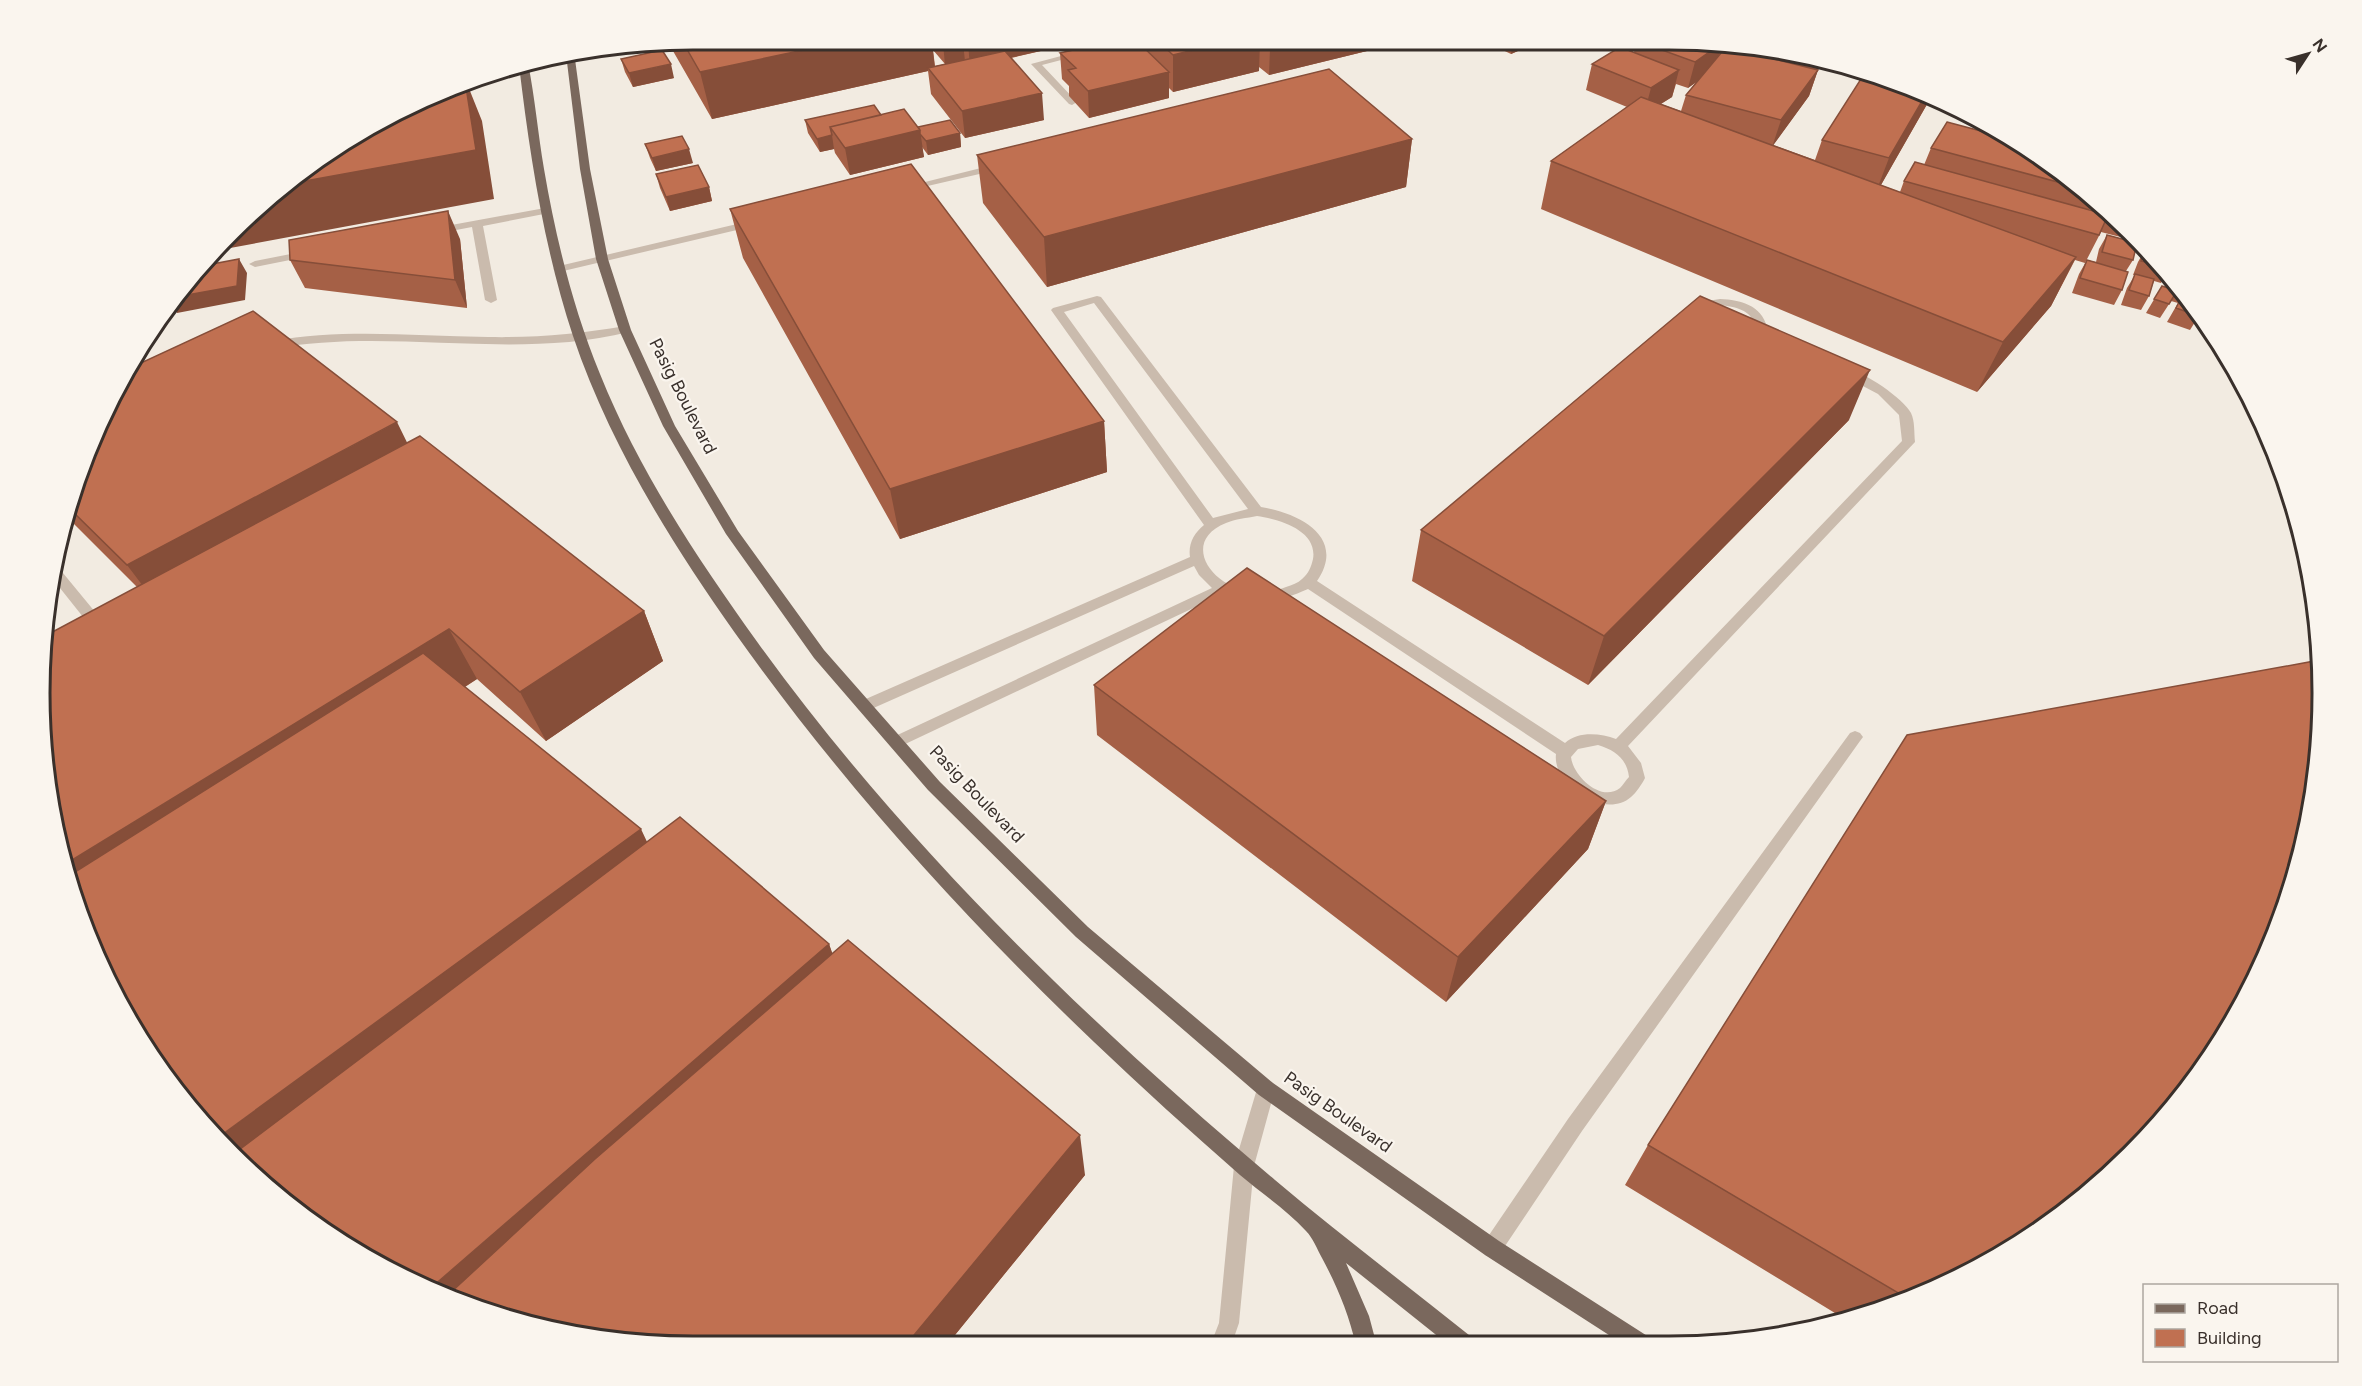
<svg xmlns="http://www.w3.org/2000/svg" width="2362" height="1386" viewBox="0 0 2362 1386" font-family="Figtree,sans-serif">
<style>
.lines{fill:none;stroke-linecap:round;stroke-linejoin:round}
.lane{fill:#cabbad;fill-rule:evenodd}
.street{fill:#cabbad;fill-rule:evenodd}
.primary{fill:#7a685d;fill-rule:evenodd}
.wall{fill:#a56046;fill-rule:evenodd}
.shaded-wall{fill:#864e39}
.building{fill:#c07051;stroke:#864e39;stroke-width:1.5}
.labels{text-anchor:middle;dominant-baseline:central;stroke-width:4.5;stroke-linejoin:round;paint-order:stroke}
.street-label{font-size:18px;fill:#39302b;stroke:#faf5ee}
.rim{fill:none;stroke:#39302b;stroke-width:3}
</style>
<rect width="100%" height="100%" fill="#f2ebe1"/>
<g class="lines">
<!-- lane -->
<path class="lane" d="M1551 41H1564L1554 46 1551 45Z
M1067 43H1077L1088 53 1042 65 1075 100 1077 102 1072 105 1069 104 1031 64 1076 52Z
M1843 66 1851 68 1848 73H1842Z
M997 164 1002 167 1001 169 906 191 901 188Z
M545 208 549 209V213L483 226 497 300 491 303 485 300 472 227 435 234 430 231 435 228Z
M754 220 758 221V225L559 272 553 269 559 266Z
M311 250 317 253 315 255 255 267 249 264 255 261Z
M625 326 629 328V332C512 361 390 327 272 349L266 345 272 341C344 328 415 336 488 337 534 338 579 334 625 326Z
M54 566 58 567 105 624 107 628 105 632H95L52 578Z
M1855 731 1860 733 1863 737 1860 741 1582 1131 1499 1255 1492 1258 1485 1255 1482 1248 1485 1241 1568 1119 1850 733Z
M1266 1080 1273 1083 1275 1089 1254 1166 1239 1323 1231 1346H1210L1219 1323 1234 1166 1257 1089 1259 1083Z"/>
<!-- street -->
<path class="street" d="M1097 296 1101 297 1261 507C1299 513 1347 537 1317 581L1565 743C1578 731 1600 733 1616 739L1902 441 1899 415 1878 394 1844 376V370C1859 367 1904 399 1911 413 1915 421 1914 433 1915 442L1628 746 1641 763 1645 778C1642 784 1636 793 1631 797 1605 820 1552 786 1556 754L1308 589C1275 603 1258 608 1223 594L901 746H891L888 742 891 738 1212 588 1199 575 1194 566 869 710H859L856 706 859 702 1190 557C1188 544 1194 533 1204 525L1051 310 1053 308ZM1094 303 1248 509 1213 518 1064 312ZM1257 516C1278 519 1318 530 1313 559 1311 567 1309 573 1302 579 1298 583 1292 585 1286 587 1227 611 1170 545 1226 523 1235 519 1247 518 1257 516ZM1598 745C1615 750 1627 759 1629 777 1626 780 1623 785 1620 788 1601 803 1573 776 1571 757L1578 749Z
M1720 299C1741 300 1761 305 1767 327 1747 351 1695 346 1692 311L1707 301ZM1720 305C1735 307 1751 309 1755 326 1741 340 1716 337 1705 321L1704 312Z"/>
<!-- primary -->
<path class="primary" d="M574 52 590 169 608 259 631 330 675 426 738 531 824 650 940 782 1088 927 1273 1083 1499 1241 1652 1339 1655 1346H1626L1485 1255 1259 1095 1076 937 928 790 814 658 726 534 663 426 619 330 596 259 580 169 566 54Z
M528 63C535 98 538 134 544 169 556 239 573 308 600 374 639 471 697 558 758 643 904 845 1085 1020 1275 1180 1340 1235 1408 1286 1474 1339L1477 1346H1450L1346 1263 1369 1316 1377 1346H1356C1349 1314 1337 1286 1322 1258 1317 1249 1313 1238 1306 1231 1287 1210 1261 1193 1240 1175 1190 1131 1141 1087 1094 1042 962 916 841 782 735 633 670 541 609 443 573 336 544 248 530 157 519 65Z"/>
</g>
<!-- wall -->
<path class="wall" d="M1712 40 1742 46 1739 50 1745 51 1746 47 1822 62 1817 70H1818L1809 96 1773 145 1815 160 1822 140 1880 74 1930 99 1881 185 1900 192 1904 181 1924 165 1931 148 2033 149 2094 200 2089 210 2107 215 2109 212 2132 231 2138 238 2136 241 2101 232 2085 263 2075 260 2051 306 1977 392 1541 209 1551 161 1627 107 1586 90 1592 64 1634 52 1637 41ZM1696 82 1686 95 1681 111 1661 104 1672 97 1676 84 1688 88Z
M1487 41H1550L1536 47 1532 45 1511 54 1486 42Z
M1368 42 1367 51 1269 75 1259 67V71L1173 92 1169 88V98L1089 118 1069 96V86L1062 79 1060 53 1104 43Z
M1066 43 1067 45 1011 58 1044 120 965 138 931 94 928 71 712 119 669 44ZM933 50 945 64 935 66Z
M621 59 674 78 633 87 625 72Z
M881 115 918 127 960 133 961 147 928 155 922 147 924 157 850 175 835 153 834 149 820 152 808 133 805 120Z
M1412 139 1406 187 1047 287 983 203 977 155Z
M645 144 693 163 656 171 650 158Z
M656 174 709 187 712 201 670 211 660 188Z
M730 209 1104 421 1107 472 900 539 743 258Z
M2107 235 2133 260 2126 271 2122 290 2114 305 2072 293 2079 274 2087 260 2096 262 2099 249Z
M460 239 467 308 305 288 290 260Z
M2146 248 2166 273 2161 283 2154 281 2149 296 2141 310 2121 305 2127 288 2135 275H2133L2138 262Z
M2175 283 2200 314 2190 330 2167 322 2178 303 2171 301 2160 318 2146 313 2162 286 2173 290Z
M2204 319 2213 330 2215 333 2201 329Z
M1849 420 1588 685 1412 581 1421 530Z
M407 443 644 611 663 661 546 741 477 679 465 687 647 842 829 944 832 953 1085 1175 946 1346H650L137 587 66 516 74 483Z
M1094 685 1606 801 1588 849 1446 1002 1097 735Z
M1648 1145 1996 1260 1848 1321 1625 1185Z"/>
<!-- shaded-wall -->
<path class="shaded-wall" d="M1513 41H1533L1532 45 1511 54Z
M1538 41H1550L1536 47Z
M1226 42H1260L1259 71 1173 92V55Z
M1300 42H1368L1367 51 1269 75 1270 49Z
M1387 42H1399L1387 44Z
M932 43 935 69 928 68V71L712 119 700 72 832 44Z
M943 43H963L965 61 945 65Z
M968 43H1066L1067 45 970 67Z
M1722 43 1715 69 1688 88 1695 62Z
M1723 43 1742 46 1741 48 1717 66Z
M1819 62H1822L1815 72Z
M671 64 674 78 633 87 629 73Z
M1679 70 1672 97 1644 114 1651 88Z
M1818 70 1809 96 1772 147 1781 120Z
M1169 72V98L1089 118 1088 91Z
M470 79V91L482 121 494 199 214 251 230 231 283 185 403 107Z
M1042 93 1044 120 965 138 962 111Z
M1925 96 1930 99 1874 197 1889 158Z
M920 130 924 157 850 175 845 148Z
M960 133 961 147 928 155 926 141Z
M832 135 834 149 820 152 817 139Z
M1412 139 1406 187 1047 287 1044 237Z
M689 149 693 163 656 171 652 158Z
M709 187 712 201 670 211 666 197Z
M448 211 460 239 467 308 455 280Z
M210 256 209 273 194 276Z
M2076 257 2051 306 1977 392 2003 342Z
M239 259 247 273 245 300 177 313 171 303 176 297Z
M145 338 144 349 139 350Z
M1870 370 1849 420 1588 685 1604 636Z
M1104 421 1107 472 900 539 890 489Z
M397 422 422 473 165 615 127 565Z
M644 611 663 661 546 741 520 692Z
M449 629 477 679 85 928 74 904 64 865Z
M1606 801 1588 849 1446 1002 1458 957Z
M641 829 663 876 261 1180 231 1156 216 1139Z
M829 944 845 989 482 1312 432 1287Z
M1080 1135 1085 1175 946 1346H905Z"/>
<!-- building -->
<path class="building" d="M1712 40 1722 43 1695 62 1637 41Z
M1226 42 1173 55 1160 43Z
M1261 42H1300L1270 49Z
M1104 43H1139L1169 72 1088 91 1068 70 1076 68 1060 53Z
M684 44H832L700 72Z
M1620 47 1679 70 1651 88 1592 64Z
M1726 47 1818 70 1781 120 1686 95Z
M662 50 671 64 629 73 621 59Z
M1005 51 1042 93 962 111 928 68Z
M1329 69 1412 139 1044 237 977 155Z
M1866 71 1880 74 1925 96 1889 158 1822 140Z
M465 81 476 150 283 185 295 174 403 107Z
M1641 97 2076 257 2003 342 1551 161Z
M874 105 881 115 830 127 832 135 817 139 805 120Z
M904 109 920 130 845 148 830 127Z
M950 120 960 133 926 141 920 134V130L918 127Z
M1947 122 2011 139 2033 149 2080 188 1931 148Z
M682 136 689 149 652 158 645 144Z
M1915 162 2108 215 2099 235 1904 181Z
M911 164 1104 421 890 489 730 209Z
M698 165 709 187 666 197 656 174Z
M448 211 455 280 290 260 289 240Z
M2110 213 2120 221 2109 218Z
M2107 235 2137 243 2133 260 2102 252Z
M2146 248 2161 266 2141 261Z
M239 259 237 286 176 297 202 266Z
M2087 260 2128 272 2122 290 2080 278Z
M2135 274 2154 279 2149 296 2129 290Z
M2162 286 2177 291 2169 304 2154 299Z
M2183 294 2200 314 2199 316 2176 308Z
M1700 296 1870 370 1604 636 1421 530Z
M253 311 397 422 127 565 68 507 74 483 130 368Z
M420 436 644 611 520 692 449 629 64 865 52 820 39 693 43 637Z
M1247 568 1606 801 1458 957 1094 685Z
M423 653 641 829 216 1139 174 1091 126 1020 74 904 67 877Z
M2320 660 2323 693 2310 821 2273 944 2213 1057 2100 1184 1996 1260 1905 1297 1648 1145 1907 735Z
M680 817 829 944 432 1287 329 1237 231 1156Z
M848 940 1080 1135 905 1346H650L482 1312 448 1295 595 1159Z"/>
<g class="labels">
<!-- street labels -->
<g class="street-label">
<text transform="translate(683 396) rotate(63)">Pasig Boulevard</text>
<text transform="translate(977 794) rotate(46)">Pasig Boulevard</text>
<text transform="translate(1338 1112) rotate(35)">Pasig Boulevard</text>
</g>
</g>
<!-- crop -->
<path d="M0 0H2362V1386H0ZM693 50H1669A643 643 0 0 1 2312 693V693A643 643 0 0 1 1669 1336H693A643 643 0 0 1 50 693V693A643 643 0 0 1 693 50Z" fill="#faf5ee" fill-rule="evenodd"/>
<path class="rim" d="M693 50H1669A643 643 0 0 1 2312 693V693A643 643 0 0 1 1669 1336H693A643 643 0 0 1 50 693V693A643 643 0 0 1 693 50Z"/>
<!-- legend -->
<rect x="2143" y="1284" width="195" height="78" fill="#faf5ee" stroke="#ada6a0" stroke-width="1.5"/>
<rect x="2155" y="1304" width="30" height="9" fill="#7a685d" stroke="#ada6a0" stroke-width="1.5"/>
<text x="2197" y="1314" font-size="18" fill="#39302b">Road</text>
<rect x="2155" y="1329" width="30" height="18" fill="#c07051" stroke="#ada6a0" stroke-width="1.5"/>
<text x="2197" y="1344" font-size="18" fill="#39302b">Building</text>
<!-- north arrow -->
<g transform="translate(2308 54) rotate(54)" stroke="#faf5ee" stroke-width="4.5" paint-order="stroke">
<path d="M0-4.5L10 22L0 15L-10 22Z" fill="#39302b"/>
<text y="-9" font-size="16" font-weight="bold" text-anchor="middle" fill="#39302b">N</text>
</g>
</svg>
